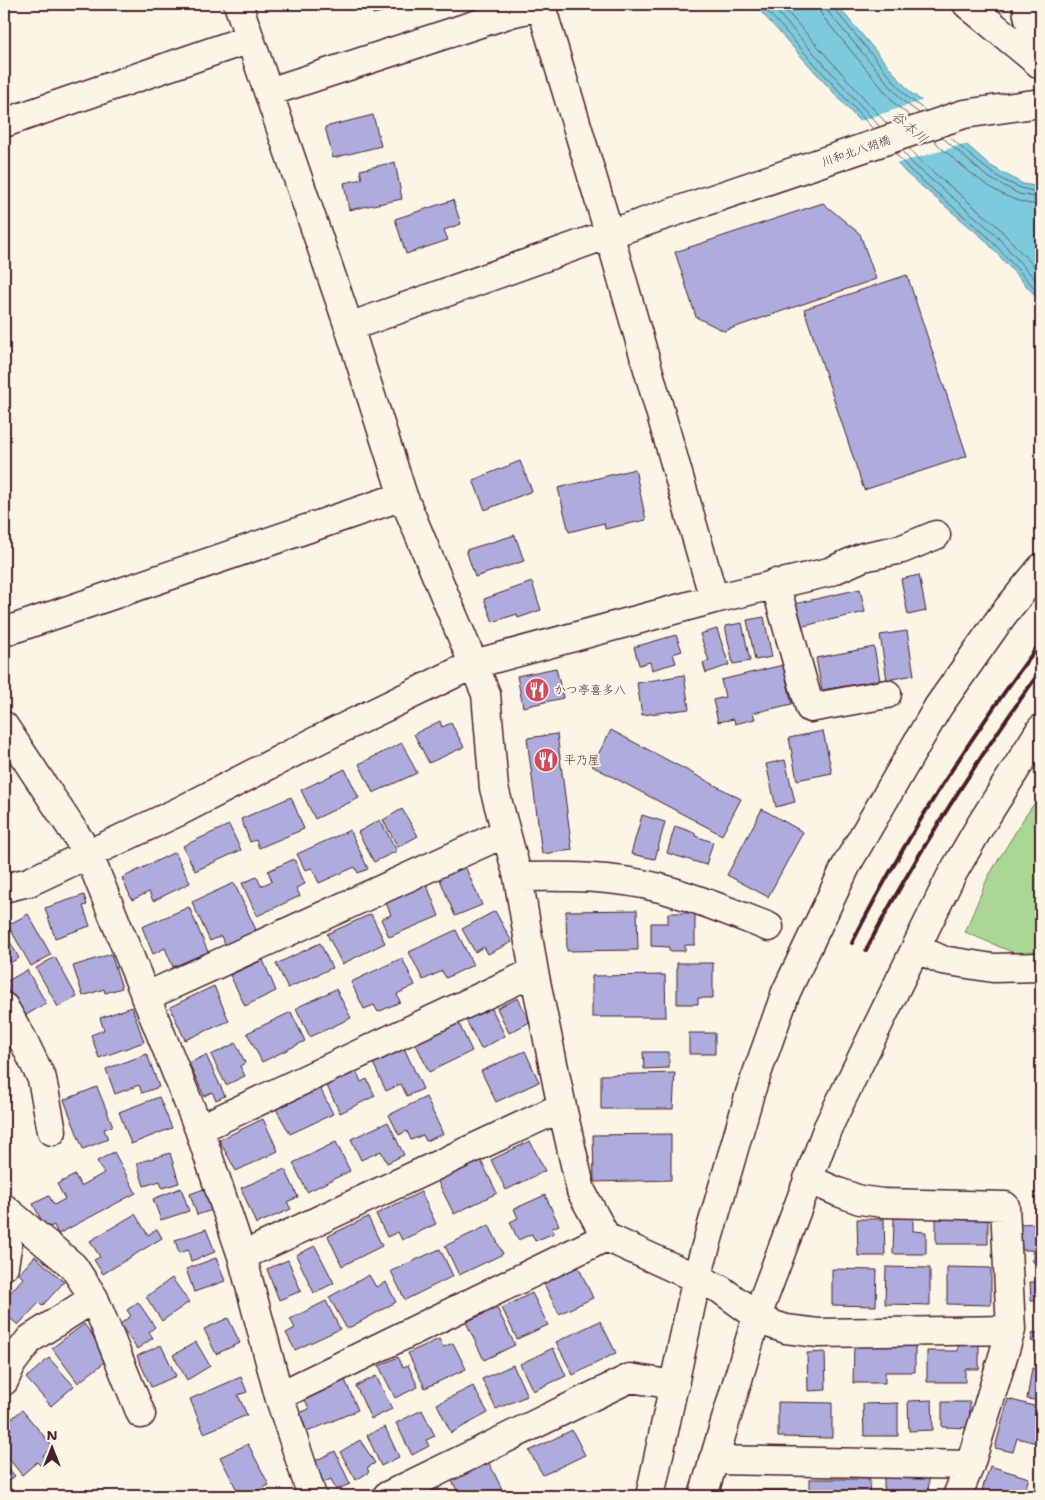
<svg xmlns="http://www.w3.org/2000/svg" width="1045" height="1500" viewBox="0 0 1045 1500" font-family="'Shantell Sans','Klee One',sans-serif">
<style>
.green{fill:#abd795;stroke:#7a7b60}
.water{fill:#7dcadc;stroke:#698695}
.pier{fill:#fcf5e5}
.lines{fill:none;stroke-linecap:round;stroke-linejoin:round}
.shore{stroke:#5e6372;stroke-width:1}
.building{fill:#adacdd;stroke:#4a1f2b}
.minor-casing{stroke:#4a1f2b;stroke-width:31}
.minor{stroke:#fcf5e5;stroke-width:28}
.rail{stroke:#4a1f2b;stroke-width:4}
.labels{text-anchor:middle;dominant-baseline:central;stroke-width:4;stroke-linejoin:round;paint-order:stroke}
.street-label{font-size:12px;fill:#4a1f2b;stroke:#fcf5e5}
.poi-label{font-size:12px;fill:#4a1f2b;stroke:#fcf5e5;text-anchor:start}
.water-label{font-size:14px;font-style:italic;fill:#595260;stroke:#fcf5e5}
</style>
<rect width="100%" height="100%" fill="#fcf5e5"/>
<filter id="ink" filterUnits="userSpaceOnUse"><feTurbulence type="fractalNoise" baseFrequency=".02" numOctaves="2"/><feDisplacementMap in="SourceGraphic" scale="10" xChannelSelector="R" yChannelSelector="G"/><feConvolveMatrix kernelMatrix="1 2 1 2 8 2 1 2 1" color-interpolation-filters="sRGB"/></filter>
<g filter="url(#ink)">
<!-- green -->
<path class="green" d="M1041 794V956H1021L965 932 988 877 1024 818Z"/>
<!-- water -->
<path class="water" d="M754 4H836L911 93 938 113 952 132 991 166 1023 184 1041 187V302L984 239 906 173Z"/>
<!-- pier -->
<path class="pier" d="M924 100 939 111 954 130 970 144 958 146 895 164 857 122Z"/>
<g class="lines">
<!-- shore -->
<path class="shore" d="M761 4 873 129
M770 4 880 127
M780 4 887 124
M819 4 820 12 824 18 896 105 910 116
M826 4 829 13 903 101 919 113
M833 4 834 9 907 97 926 111
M948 135C974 159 1005 190 1041 192
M942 137 986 176 1019 194 1041 198
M934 140 940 147C969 171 1001 204 1041 205
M909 148 919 160 997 226 1041 274
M902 151 914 165 992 231 1041 286
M895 153 910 170 987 236 1041 295"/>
</g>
<!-- building -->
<path class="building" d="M371 4H394L396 9 373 14Z
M373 115 381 146 333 158 325 127Z
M395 162 402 199 349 210 344 183 362 179 360 170Z
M453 200 461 224 444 230 448 240 406 254 395 219Z
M823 203 860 234 876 279 724 331 696 317 675 252Z
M907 275 967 456 864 490 804 309Z
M520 461 532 491 485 510 473 480Z
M635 469 646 520 605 529 604 523 569 532 558 488Z
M515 535 524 561 475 577 466 550Z
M919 575 926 611 908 615 901 579Z
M532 582 541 610 518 618 517 614 493 622 484 599Z
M860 589 865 612 799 627 794 604Z
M764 617 772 657 755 660 747 620Z
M742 623 750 661 733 664 725 626Z
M717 629 729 665 706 673 703 663 709 661 700 634Z
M907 631 914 675 887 680 880 635Z
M676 635 682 651 673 654 676 663 652 670 650 662 639 665 634 647Z
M874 647 880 680 822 690 816 658Z
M783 665 792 704 753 713 755 719 735 724 734 719 718 722 713 700 725 697 721 680Z
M556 668 563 698 523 707 517 676Z
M684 675 689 709 642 715 637 683Z
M440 721 442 727 451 723 464 747 429 763 414 734Z
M611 730 741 799 722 835 592 766Z
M823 731 832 773 797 780 789 738Z
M557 734 572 850 542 854 527 738Z
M402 743 417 773 373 793 359 764Z
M785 760 795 802 776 807 766 764Z
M345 769 359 798 315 819 301 790Z
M291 797 304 829 259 848 256 840 250 842 241 819Z
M402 809 418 836 398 847 383 820Z
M762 809 803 832 768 897 727 875Z
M642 815 665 822 655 859 631 854Z
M380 820 397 851 374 862 358 832Z
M229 825 241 850 195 871 183 846Z
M675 826 695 833V836L713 842 706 865 667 853Z
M350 830 368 869 358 873 355 867 319 883 312 868 305 870 297 854Z
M175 852 190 883 153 901 149 892 132 900 122 878Z
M294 859 305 884 296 888 300 896 257 916 242 883 257 877 261 886 272 881 268 871Z
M465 866 482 905 455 916 439 877Z
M234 883 258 934 227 949 221 936 210 941 192 902Z
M426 883 439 916 389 937 381 919 391 915 385 900Z
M84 895 87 905 83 906 90 926 55 938 45 908Z
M189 907 208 952 173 967 165 948 153 954 142 927Z
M637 910 638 950 567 951 566 911Z
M495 911 512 942 488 954 484 947 475 952 462 929Z
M668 913H695V945H685V951H669V947L651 946V923H668Z
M28 914 51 955 31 966 8 925Z
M371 914 385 943 342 964 327 934Z
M456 930 473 965 446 978 442 971 423 980 409 952Z
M4 931 19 958 4 966Z
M320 943 332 968 288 988 276 964Z
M111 954 122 988 105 993 104 989 83 996 73 966Z
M55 957 77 997 58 1007 36 968Z
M402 958 415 985 397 994 400 1002 378 1012 374 1005 364 1009 351 982Z
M263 960 276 991 245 1006 230 975Z
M677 963H713V998H698V1004H677Z
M27 970 46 1003 23 1017 4 983Z
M665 975 666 1017H592V976Z
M214 986 229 1021 185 1040 170 1007Z
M336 989 351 1018 310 1037 296 1008Z
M518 998 530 1022 509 1033 497 1008Z
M490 1005 505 1036 481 1049 465 1018Z
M132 1007 144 1042 99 1058 91 1035 104 1030 100 1018Z
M291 1012 305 1041 262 1062 247 1033Z
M458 1022 472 1051 429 1072 415 1042Z
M689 1033H715V1054H689Z
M236 1043 245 1063 240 1066 245 1076 226 1085 211 1055Z
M404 1048 423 1089 407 1096 401 1084 386 1091 373 1063Z
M525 1051 539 1082 496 1102 481 1071Z
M643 1052H669V1068L644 1069Z
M147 1054 159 1087 142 1093 139 1085 115 1094 106 1069Z
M206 1055 225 1096 216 1100 212 1092 204 1096 189 1063Z
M355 1068 361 1082 367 1079 375 1096 340 1113 325 1082Z
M675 1073 673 1109H601V1075Z
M97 1087 113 1126 104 1129 108 1139 83 1149 64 1100Z
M320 1088 333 1114 290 1134 276 1109Z
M4 1089 10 1098 4 1102Z
M159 1097 172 1128 131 1144 119 1112Z
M426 1097 443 1134 426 1141 423 1135 411 1140 407 1131 399 1135 389 1115Z
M263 1119 278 1151 236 1171 219 1140Z
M388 1122 404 1155 387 1163 381 1151 361 1160 351 1139Z
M671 1134V1180L594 1182 593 1135Z
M530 1141 545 1171 506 1190 491 1160Z
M336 1142 350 1171 307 1192 293 1163Z
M114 1152 136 1193 58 1234 54 1225 46 1229 33 1204 49 1196 54 1205 65 1199 57 1184 75 1175 81 1186 104 1173 97 1161Z
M170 1153 179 1183 162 1188 160 1181 144 1186 137 1163Z
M480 1159 497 1193 454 1214 437 1180Z
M285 1169 298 1197 287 1202 291 1209 256 1224 241 1188Z
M181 1188 189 1211 161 1220 153 1199Z
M204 1189 212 1210 197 1215 190 1194Z
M421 1192 436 1224 402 1240 398 1232 387 1237 376 1214Z
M545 1195 559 1225 552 1228 554 1233 535 1241 532 1234 518 1240 510 1222 518 1218 514 1209Z
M135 1214 148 1235 157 1229 162 1238 103 1274 94 1260 100 1257 90 1241Z
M961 1215H988V1244H936V1219H961Z
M368 1217 382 1246 342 1266 328 1236Z
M894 1218H913V1231L926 1232V1254H893Z
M857 1219H884L885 1256H858Z
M1041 1223V1262H1033L1032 1250H1022L1020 1224Z
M489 1225 503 1254 459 1275 445 1246Z
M206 1229 215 1252 191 1261 188 1250 179 1253 175 1240Z
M315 1246 334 1283 314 1293 296 1255Z
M440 1249 453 1276 405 1300 391 1271Z
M35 1256 64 1282 42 1306 39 1303 18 1325 4 1313V1300L23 1278 19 1274Z
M216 1258 225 1281 194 1292 186 1269Z
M288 1260 301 1291 279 1300 267 1269Z
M578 1266 593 1298 559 1314 543 1282Z
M886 1267 930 1268V1305L885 1304Z
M947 1267 991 1268V1305L947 1304Z
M832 1269 877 1270 876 1306 832 1305Z
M369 1275 376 1287 386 1282 396 1302 347 1329 329 1297Z
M172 1278 189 1302 162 1321 146 1297Z
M1030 1282H1041V1301H1031Z
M532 1293 548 1325 517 1339 502 1308Z
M326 1301 340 1329 295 1350 286 1333 295 1328 290 1319Z
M138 1302 155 1327 149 1332 153 1338 137 1349 120 1324 131 1316 127 1310Z
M497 1308 515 1345 484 1360 466 1322Z
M228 1318 240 1343 216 1354 204 1329Z
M600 1321 616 1353 573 1375 556 1342Z
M84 1324 110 1358 78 1383 52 1348Z
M1033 1332 1041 1334V1359L1035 1358 1038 1343 1031 1341Z
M439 1339 443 1347 453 1343 466 1369 425 1388 408 1353Z
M196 1342 210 1366 187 1380 173 1355Z
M958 1344H979V1369H965V1382H927V1351H958Z
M161 1345 176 1376 151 1387 137 1356Z
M854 1346H915V1372H885V1383H853Z
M553 1348 566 1376 533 1391 520 1364Z
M825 1352 826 1390 808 1391 807 1353Z
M398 1357 403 1367 408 1365 418 1387 395 1398 379 1366Z
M49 1358 74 1386 51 1406 26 1378Z
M513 1365 527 1396 496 1409 482 1379Z
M1032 1368 1041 1370V1401L1027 1399Z
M376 1376 392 1409 371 1419 356 1386Z
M241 1377 247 1392 238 1395 247 1415 204 1433 190 1399Z
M345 1380 358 1410 307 1432 300 1413 309 1409 304 1397Z
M473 1386 488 1413 451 1433 437 1404Z
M1008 1399 1041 1408 1040 1444 1017 1438 1013 1452 995 1448Z
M932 1400 933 1430 909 1431 908 1401Z
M778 1402 832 1403V1438L778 1437Z
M942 1402H970L969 1428 942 1427Z
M898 1403V1436H864L863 1404Z
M22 1410 53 1447 43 1455 48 1462 42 1467 37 1462 22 1475 4 1453V1425Z
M422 1410 435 1436 426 1440 429 1446 412 1455 396 1423Z
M385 1427 399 1457 381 1466 367 1435Z
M572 1430 585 1455 543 1475 529 1451Z
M360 1440 375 1463 367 1468 369 1472 356 1480 340 1452Z
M248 1444 269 1485 247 1496H240L220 1457Z
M335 1451 350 1484 336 1490 331 1479 323 1483 313 1462Z
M488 1461 502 1489 488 1496H460L451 1479Z
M4 1463 15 1476 4 1485Z
M990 1466 1029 1478 1023 1496H980Z
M884 1477 929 1478 928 1496H884Z
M810 1479H870L869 1496H810Z
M438 1487 443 1496H419Z
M548 1490 583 1493V1496H528L529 1493 548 1495Z
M757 1490H799V1496H757Z"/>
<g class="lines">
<defs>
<path id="minor" d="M238 4 349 327 403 496 486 694 494 788 518 877 534 972 562 1107 581 1191 606 1237 720 1289 757 1316 771 1324 786 1329 818 1333 1011 1330
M967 4 1041 65
M1027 4C1027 17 1030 28 1041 36
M269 92 514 12 541 6 604 216 714 599
M4 123 249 39
M349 327 609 234 964 114 1041 103
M775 583 810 708 887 694
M4 632 403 496
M4 726 88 853 199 1129 242 1256 279 1396 312 1496
M518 877C565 876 614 876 660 888 697 898 733 913 769 927
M4 888 29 882 180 811 320 739 474 664 714 599 829 572 863 557 902 549 936 535
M916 948 942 960 993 968 1041 967
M145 997 505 833
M4 1007 23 1040 42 1079 52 1131
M199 1129 534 972
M808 1179 838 1192 860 1200 883 1203 1005 1206 1011 1330 970 1465 957 1496
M4 1208 73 1266 94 1298 141 1414
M242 1256 562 1107
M4 1266 7 1247V1211
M4 1381 12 1363 30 1339 94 1298
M279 1396 606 1237
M713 1460 970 1465
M387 1496 630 1378 675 1385
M650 1496 697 1277 750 1093 786 992 847 864 938 707 1002 616 1041 568
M703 1496 757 1316 828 1127 951 876 980 826 1041 729"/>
</defs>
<!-- minor casing -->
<use href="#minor" class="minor-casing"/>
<!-- minor -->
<use href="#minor" class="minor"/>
<!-- rail -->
<path class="rail" d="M852 943C906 836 970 737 1041 642
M866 950C917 852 977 760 1041 670"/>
</g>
</g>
<!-- icons -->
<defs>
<symbol id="restaurant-disc" viewBox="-11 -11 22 22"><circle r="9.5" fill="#d1495b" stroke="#fcf5e5"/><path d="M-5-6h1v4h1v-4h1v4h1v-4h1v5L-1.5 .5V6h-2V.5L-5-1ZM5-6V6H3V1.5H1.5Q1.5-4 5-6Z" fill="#fff"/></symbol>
</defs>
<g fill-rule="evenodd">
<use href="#restaurant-disc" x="523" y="676" width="28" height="28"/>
<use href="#restaurant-disc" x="532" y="746" width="28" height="28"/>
</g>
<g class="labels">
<!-- street labels -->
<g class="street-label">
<text transform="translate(856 151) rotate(-19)">川和北八朔橋</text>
</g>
<!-- poi labels -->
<g class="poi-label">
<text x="554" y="690">かつ亭喜多八</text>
<text x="564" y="760">平乃屋</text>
</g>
<!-- water labels -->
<g class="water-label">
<text transform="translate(910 127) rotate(41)">谷本川</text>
</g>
</g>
<!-- margin -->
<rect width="1045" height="1500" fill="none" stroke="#fcf5e5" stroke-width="20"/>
<rect x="10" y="10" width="1025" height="1480" fill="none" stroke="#4a1f2b" stroke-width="2" filter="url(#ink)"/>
<!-- north arrow -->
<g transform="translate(52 1448)" stroke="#fcf5e5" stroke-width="4" paint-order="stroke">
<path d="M0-4L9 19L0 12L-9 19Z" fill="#4a1f2b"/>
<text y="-8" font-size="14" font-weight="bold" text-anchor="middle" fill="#4a1f2b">N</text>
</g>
</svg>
